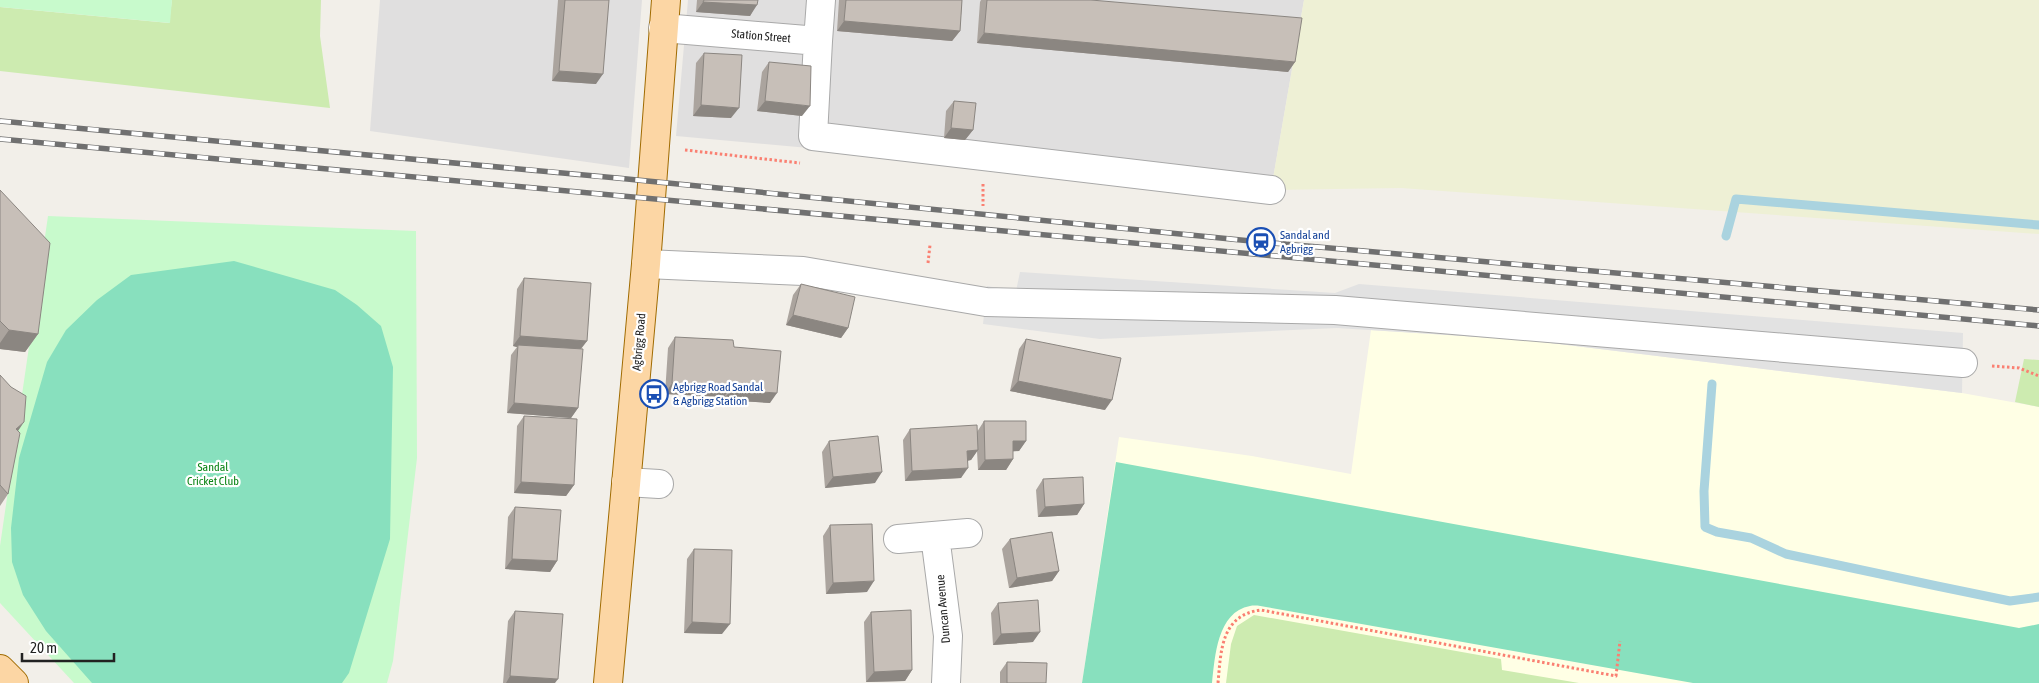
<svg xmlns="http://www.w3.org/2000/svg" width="2039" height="683" viewBox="0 0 2039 683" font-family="'Asap Condensed',sans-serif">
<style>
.residential{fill:#e0dfdf}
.education{fill:#ffffe5}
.farmland{fill:#eef0d5}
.grass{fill:#cdebb0}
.park{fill:#c8facc}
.pitch{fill:#88e0be}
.parking{fill:#e2e2e2}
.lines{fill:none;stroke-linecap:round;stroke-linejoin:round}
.stream{stroke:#aad3df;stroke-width:9}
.minor-casing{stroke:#a9a9a9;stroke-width:30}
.major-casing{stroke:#a06b00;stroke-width:30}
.path{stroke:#fa8072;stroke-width:3;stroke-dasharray:2.5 2.5;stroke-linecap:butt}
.minor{stroke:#fff;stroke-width:28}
.major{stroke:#fcd6a4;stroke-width:28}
.rail-casing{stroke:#707070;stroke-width:5.5}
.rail{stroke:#fff;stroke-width:4;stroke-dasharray:11;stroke-linecap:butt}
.wall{fill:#aba49e}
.shaded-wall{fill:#8b8681}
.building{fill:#c7bfb8;stroke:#8b8681}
.labels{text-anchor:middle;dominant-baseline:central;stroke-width:4.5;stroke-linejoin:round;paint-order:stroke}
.street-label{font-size:12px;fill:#222;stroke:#fff}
.transit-label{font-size:12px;fill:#164399;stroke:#fff;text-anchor:start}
.park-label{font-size:12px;fill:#0c8416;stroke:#fff}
</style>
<rect width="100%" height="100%" fill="#f2efe9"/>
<!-- residential -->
<path class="residential" d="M380 0H642L629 168 370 131Z
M688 0H1304L1271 190 676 136Z"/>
<!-- education -->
<path class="education" d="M1371 330 1526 340 1962 393 2039 407V683H1082L1119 437 1252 456 1351 474Z"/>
<!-- farmland -->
<path class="farmland" d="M1304 0H2039V234L1401 188 1271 190Z"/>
<!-- grass -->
<path class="grass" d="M172 0H321L320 36 330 108 0 71V7L169 23Z
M2024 359 2039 360V407L2015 402Z
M1254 615 1501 659 1502 670 1579 683H1226L1231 644 1237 626Z"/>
<!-- park -->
<path class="park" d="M0 0H172L170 23 0 7Z
M48 216 416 231 417 458 393 661 387 683H74L0 603V546Z"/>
<!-- pitch -->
<path class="pitch" d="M234 261 335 290 357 305 381 326 393 367 390 539 349 673 342 683H92L46 631 23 595 12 562 11 528 19 458 47 362 66 330 97 300 131 275Z
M1116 462 2019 628 2039 624V683H1693L1266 607C1261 606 1255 605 1250 606 1217 612 1215 657 1212 683H1082Z"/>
<!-- parking -->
<path class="parking" d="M1020 272 1335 293 1359 284 1963 333 1962 393 1526 340 1337 328 1100 339 983 324 987 286 1016 291Z"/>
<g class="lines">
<!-- stream -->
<path class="stream" d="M1726 236 1736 199 2039 225
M1712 384 1704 491 1705 527 1717 532 1751 538 1786 554 1937 586 2010 601 2039 597"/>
<defs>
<path id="minor" d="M663 28 818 41 821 0
M818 41 813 136 1271 190
M646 264 803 271 986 302 1335 310 1963 363
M626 482 659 484
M935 536 948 636 946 683
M898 539 968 533"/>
<path id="major" d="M0 669 14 683
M608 683 646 264 666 0"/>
</defs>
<!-- minor casing -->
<use href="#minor" class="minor-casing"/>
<!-- major casing -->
<use href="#major" class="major-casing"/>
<!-- path -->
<path class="path" d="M685 150 800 163
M983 184V206
M928 263 930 245
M1992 366 2019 368 2039 376
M1218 683C1221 650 1221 615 1261 610L1616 676 1620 641"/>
<!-- minor -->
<use href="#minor" class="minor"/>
<!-- major -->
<use href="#major" class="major"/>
<defs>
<path id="rail" d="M0 121 617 178 1261 242 2039 310
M0 139 2039 326"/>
</defs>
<!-- rail casing -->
<use href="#rail" class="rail-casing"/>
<!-- rail -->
<use href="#rail" class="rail"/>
</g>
<!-- wall -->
<path class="wall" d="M558 0H609L596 84 552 81Z
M697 0H758L750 16 696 12Z
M839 0H962L960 31 952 41 837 31Z
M981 0H1091L1295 62 1288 72 977 43 980 2Z
M704 53 731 118 693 116 696 63Z
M769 62 802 116 757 111 762 72Z
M954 101 973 130 965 140 944 138 946 111Z
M0 190 38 334 25 352 0 349Z
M524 278 587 341 581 349 578 408 571 418 507 413 511 355 517 347 513 346 517 289Z
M801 284 848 328 841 338 786 325 793 295Z
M675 337 734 347 770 403 723 400 724 397 665 394 668 348Z
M1026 339 1105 410 1010 391 1019 349Z
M0 375 18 431 8 494 0 506Z
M524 416 574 485 566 496 514 493 517 426Z
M984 421 1026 441 1019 451H1013V459L1006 470H978L977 451 971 460 968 461 961 478 905 481 903 440 910 429 977 432Z
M829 441 875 483 825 488 822 452Z
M1043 479 1084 504 1077 515 1038 517 1036 490Z
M515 507 557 561 550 572 505 569 508 517Z
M830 525 867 592 826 594 823 536Z
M1010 539 1059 571 1052 581 1009 588 1002 549Z
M694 549 722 634 684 633 687 559Z
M998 603 1033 642 993 645 991 613Z
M515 611 555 683H503L508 621Z
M871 612 912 670 905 681 866 682 864 622Z
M1007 662 1046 683H1000V672Z"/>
<!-- shaded-wall -->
<path class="shaded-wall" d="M703 2 757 5 750 16 696 12Z
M844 21 960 31 952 41 837 31Z
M984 33 1295 62 1288 72 977 43Z
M559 71 603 74 596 84 552 81Z
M765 101 810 106 802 116 757 111Z
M701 105 739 108 731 118 693 116Z
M951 128 973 130 965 140 944 138Z
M793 315 848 328 841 338 786 325Z
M9 330 38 334 25 352 0 349V343Z
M520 336 587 341 579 351 518 345 517 347 513 346Z
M1018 381 1112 400 1105 410 1010 391Z
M672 383 731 386 724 397 665 394Z
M731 390 777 393 770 403 723 400Z
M514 403 578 408 571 418 507 413Z
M24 422 14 437 16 429Z
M1013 441H1026L1019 451 1006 452Z
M978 450 971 460 960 461 967 451Z
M1013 459 1006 470H978L985 460Z
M968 468 961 478 905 481 912 471Z
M882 472 875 483 825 488 833 477Z
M521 482 574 485 566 496 514 493Z
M1084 504 1077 515 1038 517 1045 507Z
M512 559 557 561 550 572 505 569Z
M1059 571 1052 581 1009 588 1017 578Z
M874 581 867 592 826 594 833 583Z
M692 622 730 624 722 634 684 633Z
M1040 632 1033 642 993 645 1001 634Z
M912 670 905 681 866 682 874 672Z
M510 676 558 679 555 683H506Z"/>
<!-- building -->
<path class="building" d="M565 0H609L603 74 559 71Z
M704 0H758L757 5 703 2Z
M846 0H962L960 31 844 21Z
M987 0H1091L1302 18 1295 62 984 33Z
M704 53 742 55 739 108 701 105Z
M769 62 811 66 810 106 765 101Z
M954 101 976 103 973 130 951 128Z
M0 190 50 243 38 334 9 330 0 321Z
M524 278 591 283 587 341 520 336Z
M801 284 855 297 848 328 793 315Z
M675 337 733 340 734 347 781 351 777 393 731 390V386L672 383Z
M1026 339 1121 358 1112 400 1018 381Z
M518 345 583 349 578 408 514 403Z
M0 375 11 387 26 396 24 422 16 429 20 433 8 494 0 485Z
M524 416 577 419 574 485 521 482Z
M984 421H1026V441H1013V459L985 460Z
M977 425 978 450 967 451 968 468 912 471 910 429Z
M878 436 882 472 833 477 829 441Z
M1083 477 1084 504 1045 507 1043 479Z
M515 507 561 510 557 561 512 559Z
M872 524 874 581 833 583 830 525Z
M1052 532 1059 571 1017 578 1010 539Z
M694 549 732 550 730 624 692 622Z
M1038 600 1040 632 1001 634 998 603Z
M911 610 912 670 874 672 871 612Z
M515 611 563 614 558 679 510 676Z
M1007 662 1047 663 1046 683H1007Z"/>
<!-- icons -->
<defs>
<symbol id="station-ring" viewBox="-11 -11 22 22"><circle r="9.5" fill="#fff" stroke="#1a4fb4" stroke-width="1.5"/><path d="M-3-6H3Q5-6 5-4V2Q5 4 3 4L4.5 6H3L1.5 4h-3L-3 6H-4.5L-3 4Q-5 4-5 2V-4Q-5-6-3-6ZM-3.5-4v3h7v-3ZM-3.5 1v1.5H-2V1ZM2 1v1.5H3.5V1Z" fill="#1a4fb4"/></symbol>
<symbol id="bus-ring" viewBox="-11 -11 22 22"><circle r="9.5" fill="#fff" stroke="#1a4fb4" stroke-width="1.5"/><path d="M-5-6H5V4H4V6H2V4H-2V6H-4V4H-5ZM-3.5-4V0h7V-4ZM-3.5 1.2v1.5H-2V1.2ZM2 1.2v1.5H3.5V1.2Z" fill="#1a4fb4"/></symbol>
</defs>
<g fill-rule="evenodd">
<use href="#station-ring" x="1245" y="226" width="32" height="32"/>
<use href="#bus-ring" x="638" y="378" width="32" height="32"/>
</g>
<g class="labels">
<!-- street labels -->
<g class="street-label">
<text transform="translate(761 36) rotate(5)">Station Street</text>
<text transform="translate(639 342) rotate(-85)">Agbrigg Road</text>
<text transform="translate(943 609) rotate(-95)">Duncan Avenue</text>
</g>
<!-- transit labels -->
<g class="transit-label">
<text x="1280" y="235">Sandal and<tspan x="1280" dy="14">Agbrigg</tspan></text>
<text x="673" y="387">Agbrigg Road Sandal<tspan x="673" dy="14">&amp; Agbrigg Station</tspan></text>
</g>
<!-- park labels -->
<g class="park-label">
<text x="213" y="467">Sandal<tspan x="213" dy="14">Cricket Club</tspan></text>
</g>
</g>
<!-- scale -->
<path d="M22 653v8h92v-8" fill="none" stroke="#222222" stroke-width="2.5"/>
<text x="30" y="653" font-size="15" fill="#222222" stroke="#ffffff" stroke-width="4" paint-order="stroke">20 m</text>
</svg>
